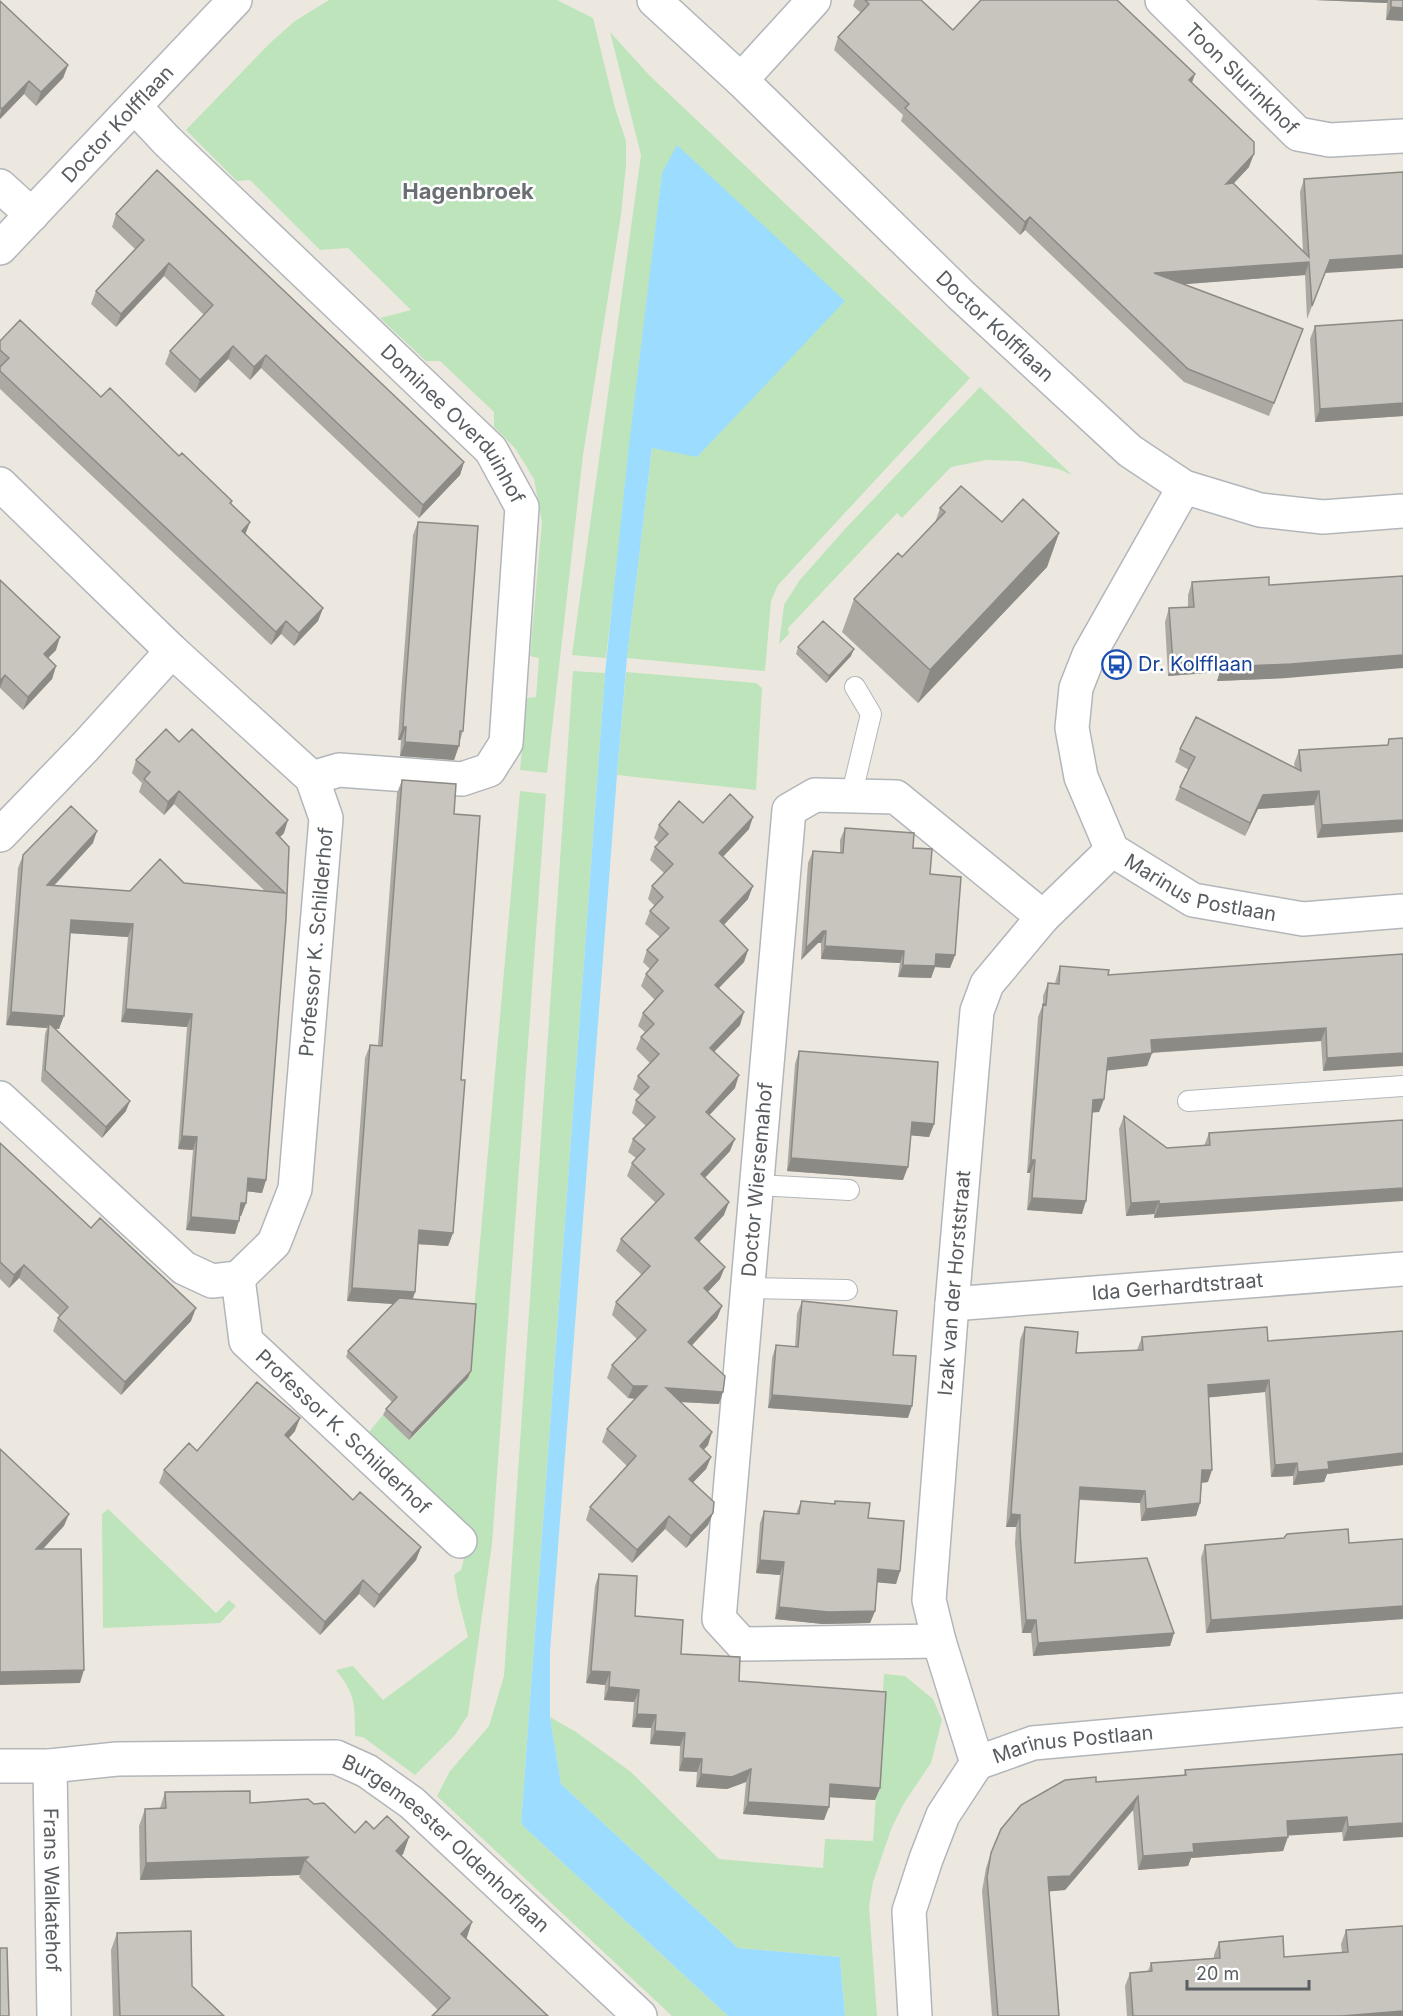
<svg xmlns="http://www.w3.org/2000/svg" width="1403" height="2016" viewBox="0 0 1403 2016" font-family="Inter,sans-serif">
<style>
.green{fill:#bee4bb}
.water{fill:#9cddff}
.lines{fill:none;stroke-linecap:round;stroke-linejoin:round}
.service-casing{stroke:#b2b6ba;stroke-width:22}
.minor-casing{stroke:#b2b6ba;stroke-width:36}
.service{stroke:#fff;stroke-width:20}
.minor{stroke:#fff;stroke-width:33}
.wall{fill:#aca9a3}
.shaded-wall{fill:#8c8a85}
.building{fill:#c8c5be;stroke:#8c8a85;stroke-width:1.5}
.labels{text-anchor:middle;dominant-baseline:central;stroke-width:5;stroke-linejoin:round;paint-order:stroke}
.street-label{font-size:20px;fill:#585d61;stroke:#fff}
.transit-label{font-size:20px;fill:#164399;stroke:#fff;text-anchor:start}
.quarter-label{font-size:22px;font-weight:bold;fill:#696f73;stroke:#fff}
</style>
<rect width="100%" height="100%" fill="#ece8df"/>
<!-- green -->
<path class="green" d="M329 0H557L593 18 615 108 626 141V165L621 215 583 455 547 773 520 770 527 698 536 697 539 658 530 656 542 522 534 479 515 448 494 427V412L440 361H426L380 318 411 310 348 248 320 250 250 180 237 181 186 130 270 43 295 21Z
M610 32 650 76 970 378 778 585 771 601 765 671 627 658 652 448 662 173 606 658 572 655 641 155Z
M980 387 1072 475 1059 469 1020 461 986 460 951 467 902 518 897 513 788 628 789 634 779 644 784 605 799 581 845 529Z
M573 671 605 673 521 1824 728 2016H672L437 1796 450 1771 489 1726 504 1676Z
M626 672 756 683 762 688 756 790 617 775Z
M520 791 546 794 492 1544 468 1715 455 1735 415 1775 363 1737 355 1736C355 1706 356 1695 336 1670L353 1666 383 1700 468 1637 458 1598 454 1575 461 1570 472 1529 369 1432 383 1415 410 1440 468 1378Z
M108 1509 216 1613 229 1600 236 1606 220 1623 103 1628 102 1514Z
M884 1674 905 1676 933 1699 942 1720 931 1763 904 1803 892 1827 873 1882 869 1906 877 2016H845L840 1957 738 1948 561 1784 550 1717 576 1732 631 1772 719 1859 823 1868 825 1839 873 1841Z"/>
<!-- water -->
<path class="water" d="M677 145 845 301 697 457 652 448 627 658 617 775 550 1652V1717L561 1784 738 1948 840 1957 845 2016H728L521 1824 605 673 629 445 662 173Z"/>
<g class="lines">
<defs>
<path id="service" d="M851 797 871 714 855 687
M1188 1101 1403 1086
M756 1185 849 1190
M747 1288 847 1290"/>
<g id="minor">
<path id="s1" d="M654 0 741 80 961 295 1130 451 1184 487 1260 510 1323 517 1403 511"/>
<path id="s2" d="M1162 0 1298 134 1330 140 1403 136"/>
<path d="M741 80 814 0"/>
<path id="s3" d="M135 107 167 141 491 450 522 507 506 743 489 770 462 779 339 770 312 778"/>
<path d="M0 186 32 215"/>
<path id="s4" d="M0 248 235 0"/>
<path d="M0 484 172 651 312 778 326 818 295 1189 274 1243 238 1278"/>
<path id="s5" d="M1184 487 1089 655 1076 688 1072 728 1081 777 1112 850 1193 900 1303 919 1403 911"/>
<path d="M0 835 85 747 172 651"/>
<path id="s6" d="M0 1098 184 1268 212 1281 238 1278 246 1341 460 1541"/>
<path id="s7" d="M952 1304 1403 1269"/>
<path id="s8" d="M939 1641 742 1644 719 1619 789 810 815 795 896 797 1043 917"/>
<path id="s9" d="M977 1763 939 1641 929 1600 952 1304 977 1011 987 984 1043 917 1112 850"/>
<path id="s10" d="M0 1766H50L117 1759 336 1757 367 1771 412 1803 640 2016"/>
<path id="s11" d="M50 1766 54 2016"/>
<path id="s12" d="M915 2016 909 1911 926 1859 943 1815 977 1763 1033 1743 1403 1710"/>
</g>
</defs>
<!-- service casing -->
<use href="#service" class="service-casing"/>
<!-- minor casing -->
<use href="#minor" class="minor-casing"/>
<!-- service -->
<use href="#service" class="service"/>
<!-- minor -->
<use href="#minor" class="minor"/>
</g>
<!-- wall -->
<path class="wall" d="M855 0H921L953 30 1195 74 1192 83 1249 167 1233 184 1303 252 1300 192 1304 179 1325 273 1307 319 1305 275 1182 284 1298 342 1269 416 1184 382 1025 230 1020 235 901 121 903 115 834 50 838 37 861 13 853 6Z
M1315 0H1403L1386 20 1387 3Z
M0 1 68 65 63 78 36 106 24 94 0 119Z
M116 214 464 462 460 475 419 518 261 368 250 380 228 359 195 393 165 364 170 351 204 315 164 276 116 327 91 304 96 291 135 249 112 227Z
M1403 320V416L1315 422 1310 339 1315 326Z
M0 341 101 397 179 456 232 501 231 504 250 522 245 534 323 608 318 621 294 646 281 634 271 645 0 389Z
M940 508 1002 522 1059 533 1047 567 918 703 842 632 854 599 902 557 935 523Z
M418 522 463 731 454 760 400 756 401 740H398L400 708 413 535Z
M0 580 56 650 48 658 56 666 52 679 23 710 0 688Z
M1192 582 1269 585 1287 678 1217 681 1220 672 1168 676 1165 622 1169 608 1188 607V595Z
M798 647 851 656 826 683 796 654Z
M1403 738 1317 838 1314 805 1258 809 1245 836 1175 800 1180 787 1189 770 1175 762 1180 749 1295 768 1294 764 1299 750 1387 745Z
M179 742 284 833 280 837 289 847 266 1180 262 1193 247 1191 246 1203 241 1216H240L235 1234 186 1230 193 1150 178 1149 187 1027 121 1022 128 937 70 933 59 1029H55L126 1111 102 1138 41 1081 45 1034 47 1028 6 1025 18 868 23 855 93 843 54 886 130 891H265L174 804 164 815 139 792 142 783 132 773 136 760Z
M402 780 454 814 461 1080 453 1233 448 1246 418 1244 415 1292 413 1299 468 1378 409 1440 383 1415 386 1409 392 1402 346 1357 348 1351 393 1304 347 1301 365 1058 370 1045H378L397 793Z
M703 823 749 829 723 857 748 899 724 925 748 950 744 962 719 988 740 1025 714 1052 735 1088 709 1115 730 1151 705 1178 724 1215 699 1242 720 1279 708 1292 722 1306 717 1318 692 1345 719 1404 681 1402 708 1445 703 1450 711 1457 706 1469 693 1482 713 1513 708 1525 686 1548 665 1529 632 1563 586 1520 590 1507 627 1466 602 1442 607 1429 635 1399 628 1398 607 1378 612 1365 637 1339 612 1315 616 1302 642 1275 616 1251 621 1239 656 1203 627 1176 632 1163 636 1158 628 1152 633 1139 646 1126 632 1113 636 1100 641 1096 633 1089 638 1076 650 1063 636 1049 641 1037 645 1032 638 1026 643 1013 655 1000 641 986 646 974 650 969 643 962 647 950 660 937 645 924 650 911 655 906 648 899 652 886 664 873 650 860 655 847 659 843 654 838 659 825Z
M845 828 913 848 930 874 955 955 950 968 935 967 931 978 898 977 900 963 821 959V943H818L801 960 808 863 813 851 840 853V840Z
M1403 954 1323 1071 1321 1041 1152 1053 1147 1066 1106 1070 1104 1099 1099 1112H1092L1082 1214 1027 1210 1030 1173H1027L1038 1017 1043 1004V996L1048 983 1055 984 1056 979 1060 966 1108 975Z
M799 1051 934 1124 929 1137 910 1135 903 1180 787 1171 795 1064Z
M1124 1116 1167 1148 1204 1146 1209 1133 1403 1120 1154 1218V1214L1126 1216 1119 1129Z
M0 1143 191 1321 121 1395 53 1331 58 1318 60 1316 19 1278 9 1288 0 1279Z
M802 1301 893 1355 908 1418 768 1408 772 1358 776 1345 795 1347 797 1314Z
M1025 1327 1076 1353 1137 1350 1142 1337 1268 1341 1403 1331V1465L1327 1474 1324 1482 1293 1485V1476L1271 1477 1265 1392 1209 1397 1208 1482 1202 1483 1200 1503 1196 1516 1141 1521 1140 1503 1079 1500 1075 1563 1174 1633 1170 1646 1033 1656 1031 1633H1022L1015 1543 1016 1527H1006L1020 1340Z
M295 1431 288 1439 353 1500 421 1547 416 1560 374 1608 359 1594 320 1635 159 1483 164 1470 197 1451Z
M801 1501 834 1504 835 1501 868 1518 900 1571 896 1584 877 1582 875 1611 870 1623 823 1624 775 1619 780 1575 756 1573 760 1523 764 1511 796 1514Z
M1403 1539V1619L1206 1633 1201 1558 1205 1545 1349 1543Z
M599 1574 635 1616 681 1654 739 1681 880 1788 875 1800 830 1797 824 1820 743 1814 746 1782 727 1789 696 1787 697 1772 679 1771 680 1746 650 1744 651 1728 632 1727 634 1702 604 1700 605 1685 586 1683 595 1586Z
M1403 1754 1343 1841 1342 1832 1288 1835 1283 1851 1191 1858 1188 1866 1138 1870 1133 1810 1065 1890 1049 1891 1059 2016H992L982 1891 986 1868 991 1853 1096 1782 1184 1775 1185 1770Z
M165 1792 250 1803 314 1804 355 1833 374 1829 409 1837 403 1854 401 1856 466 1938 548 2016 438 2010 299 1877 300 1875 140 1880 139 1826 145 1809 160 1808Z
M1346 1930 1403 2016H1127L1125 1986 1130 1973 1148 1971 1151 1963 1214 1958V1955L1219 1942 1284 1957 1342 1953 1341 1944Z
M117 1933 192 1986 224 2016H113L111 1950Z"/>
<!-- shaded-wall -->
<path class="shaded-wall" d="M1315 0H1388L1387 3Z
M1391 7 1403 8V21L1386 20Z
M68 65 63 78 36 106 41 92Z
M1195 74 1190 87 1189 80Z
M29 81 24 94 0 119V114L2 109Z
M1254 154 1249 167 1221 197 1226 184Z
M1030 217 1025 230 1020 235 1025 222Z
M1403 255V268L1325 273 1307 319 1330 260Z
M1309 262 1305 275 1149 287 1154 273Z
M169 263 164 276 116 327 121 314Z
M233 346 228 359 195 393 200 380Z
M266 355 261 368 250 380 254 367Z
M1403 403V416L1315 422 1320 409Z
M464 462 460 475 419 518 423 505Z
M250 522 245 535 242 531Z
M1059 533 1047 567 918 703 930 670Z
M323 608 318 621 294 646 299 633Z
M286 621 281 634 271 645 276 632Z
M60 637 56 650 39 667 44 654Z
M854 649 851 656 826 683 829 676Z
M1403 655V668L1287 678 1217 681 1220 672 1168 676 1173 663 1226 659Z
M56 666 52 679 23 710 28 697Z
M5 675 0 688V681Z
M403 727H406L401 740H398Z
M405 742 459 746 454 760 400 756Z
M179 791 174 804 164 815 168 802Z
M1319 791 1314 805 1258 809 1245 836 1250 823 1263 795Z
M753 817 749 829 714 866 719 853Z
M288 820 284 833 271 846 276 833Z
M1403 820V832L1317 838 1322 825Z
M97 831 93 843 42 898 47 885Z
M753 886 748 899 715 934 720 921Z
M71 920 133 924 128 937 67 933Z
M823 931H826L821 943H818L801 960 806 948Z
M825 946 904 951 900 963 821 959Z
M748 950 744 962 710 997 715 985Z
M936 954 955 955 950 968 935 967 931 978 898 977 903 965Z
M126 1009 192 1014 187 1027 121 1022Z
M11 1012 64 1016 59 1029 48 1028 49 1023 47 1028 6 1025Z
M744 1012 740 1025 705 1061 710 1048Z
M1326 1028 1321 1041 1146 1053 1151 1040Z
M1152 1053 1147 1066 1103 1071 1108 1058Z
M1403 1053V1066L1323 1071 1327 1058Z
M739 1075 735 1088 701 1124 706 1112Z
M1104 1099 1099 1112 1088 1113 1093 1100Z
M130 1101 126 1111 102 1138 106 1127Z
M912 1122 934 1124 929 1137 907 1135Z
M182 1136 197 1137 193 1150 178 1149Z
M735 1139 730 1151 696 1187 701 1174Z
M791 1158 908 1167 903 1180 787 1171Z
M1031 1160H1035L1030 1173H1027Z
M248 1178 266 1180 262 1193 243 1191Z
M1403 1188V1201L1154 1218 1159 1204Z
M1032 1198 1086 1201 1082 1214 1027 1210Z
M1159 1201 1154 1214 1126 1216 1131 1203Z
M729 1202 724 1215 691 1251 695 1238Z
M241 1203H246L241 1216H236Z
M191 1217 239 1221 235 1234 186 1230Z
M419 1230 453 1233 448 1246 415 1244Z
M24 1265 19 1278 9 1288 14 1275Z
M725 1267 720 1279 699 1301 704 1288Z
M352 1288 415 1292 410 1305 347 1301Z
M722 1306 717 1318 684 1354 688 1342Z
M196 1308 191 1321 121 1395 125 1382Z
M471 1371 468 1378 409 1440 412 1433Z
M1269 1380 1265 1392 1204 1398 1208 1385Z
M633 1386H647L642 1399 628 1398Z
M666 1388 723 1392 719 1404 661 1401Z
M772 1395 912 1406 908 1418 768 1408Z
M300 1418 295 1431 280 1448 285 1435Z
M712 1432 708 1445 695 1459 700 1446Z
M1403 1453V1465L1327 1474 1324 1482 1293 1485 1298 1472 1328 1462Z
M711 1457 706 1469 685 1491 689 1479Z
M1297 1463 1293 1476 1271 1477 1275 1465Z
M1202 1470H1212L1208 1482 1198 1483Z
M1080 1487 1145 1491 1140 1503 1075 1499Z
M1200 1503 1196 1516 1141 1521 1146 1509Z
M713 1513 708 1525 686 1548 691 1536Z
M69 1514 64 1526 31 1562 36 1549Z
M1011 1514 1020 1515 1016 1527H1006Z
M669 1516 665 1529 632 1563 637 1550Z
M421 1547 416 1560 374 1608 379 1595Z
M760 1560 784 1562 780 1575 756 1573Z
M878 1569 900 1571 896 1584 873 1582Z
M363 1580 359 1594 320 1635 325 1622Z
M1403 1606V1619L1206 1633 1211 1620Z
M779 1607 875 1611 870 1623 823 1624 775 1619Z
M1026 1620H1036L1031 1633H1022Z
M1174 1633 1170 1646 1033 1656 1038 1643Z
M84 1670 80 1683 0 1685V1672Z
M591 1671 610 1672 605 1685 586 1683Z
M609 1687 639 1690 634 1702 604 1700Z
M637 1714 656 1715 651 1728 632 1727Z
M655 1731 685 1733 680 1746 650 1744Z
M683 1758 702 1759 697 1772 679 1771Z
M751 1769 746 1782 727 1789 696 1787 701 1774Z
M830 1784 880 1788 875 1800 826 1797Z
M1138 1796 1133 1810 1065 1890 1043 1892 1048 1877Z
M748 1802 829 1807 824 1820 743 1814Z
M1347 1817 1342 1832 1282 1836 1287 1821Z
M1403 1823V1837L1343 1841 1348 1827Z
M409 1837 403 1854 389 1869 396 1851Z
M1288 1837 1283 1851 1191 1858 1188 1866 1138 1870 1143 1856 1193 1844Z
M308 1857 305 1860 300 1875 140 1880 146 1863Z
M472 1922 466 1940 461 1934Z
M1403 2011V2016H1342Z"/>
<!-- building -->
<path class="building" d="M865 0H921L953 30 981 0H1117L1195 74 1189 80 1254 142V154L1226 184 1233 183 1309 257 1304 179 1403 172V255L1330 260 1312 306 1309 262 1154 273 1303 329 1274 403 1188 369 1030 217 1025 222 905 108 909 104 838 37 869 4Z
M1391 0H1403V8L1391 7Z
M0 1 68 65 41 92 29 81 2 109 0 107Z
M157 170 464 462 423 505 266 355 254 367 233 346 200 380 170 351 213 305 169 263 121 314 96 291 144 240 116 214Z
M20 320 101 397 110 388 179 456 182 453 232 501 230 503 250 522 242 531 323 608 299 633 286 621 276 632 0 371V367L9 358 0 350V341Z
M1403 320V403L1320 409 1315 326Z
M961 486 1002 522 1023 499 1059 533 930 670 854 599 898 553 902 557 945 512 940 508Z
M418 522 478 526 463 731H460L459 746 405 742 406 727H403L405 695Z
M1403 576V655L1291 664 1222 667 1226 659 1173 663 1169 608 1194 607 1192 582 1269 577V585Z
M0 580 60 637 44 654 56 666 28 697 5 675 0 681Z
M823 621 854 649 829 676 798 647Z
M1196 717 1301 771 1299 750 1388 745 1389 739 1403 738V820L1322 825 1319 791 1263 795 1250 823 1180 787 1195 757 1180 749Z
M166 729 179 742 192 729 288 820 276 833 289 847 286 919 266 1180 248 1178 246 1203H241L239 1221 191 1217 197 1137 182 1136 192 1014 126 1009 133 924 71 920 64 1016 11 1012 23 855 71 806 97 831 47 885 130 891 160 859 184 883 285 893 179 791 168 802 144 779 150 772 136 760Z
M402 780 456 784 454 814 480 816 461 1080H465L453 1233 419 1230 415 1292 352 1288 370 1045 382 1046Z
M730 794 753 817 719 853 753 886 720 921 748 950 715 985 744 1012 710 1048 739 1075 706 1112 735 1139 701 1174 729 1202 695 1238 725 1267 704 1288 722 1306 688 1342 725 1376 723 1392 666 1388 712 1432 700 1446 711 1457 689 1479 714 1502 713 1513 691 1536 669 1516 637 1550 590 1507 636 1456 607 1429 647 1386H633L612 1365 646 1330 616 1302 650 1266 621 1239 664 1194 632 1163 645 1149 633 1139 655 1117 636 1100 649 1087 638 1076 659 1054 641 1037 654 1024 643 1013 663 991 646 974 658 960 647 950 669 928 650 911 663 897 652 886 673 864 655 847 668 834 659 825 679 801 703 823Z
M845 828 914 833 913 848 932 849 930 874 961 877 955 955 936 954 935 966 903 965 904 951 825 946 826 931H823L806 948 813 851 843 853Z
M1403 954V1053L1327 1058 1326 1028 1151 1040 1152 1053 1108 1058 1104 1099 1093 1100 1086 1201 1032 1198 1035 1160H1031L1043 1004 1046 1005 1048 983 1059 984 1060 966 1109 970 1108 975Z
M49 1023 130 1101 106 1127 45 1070Z
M799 1051 938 1062 934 1124 912 1122 908 1167 791 1158Z
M1124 1116 1167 1148 1210 1145 1209 1133 1403 1120V1188L1159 1204V1201L1131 1203Z
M0 1143 91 1228 100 1218 196 1308 125 1382 58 1318 68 1307 24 1265 14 1275 0 1262Z
M399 1298 476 1304 471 1371 412 1433 386 1409 397 1397 348 1351Z
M802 1301 897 1311 893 1355 916 1356 912 1406 772 1395 776 1345 798 1347Z
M1025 1327 1078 1332 1076 1353 1143 1350 1142 1337 1267 1327 1268 1341 1403 1331V1453L1328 1462 1329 1469 1298 1472 1297 1463 1275 1465 1269 1380 1208 1385 1212 1470H1202L1200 1503 1146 1509 1145 1491 1080 1487 1075 1563 1147 1558 1174 1633 1038 1643 1036 1620H1026L1020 1531V1515L1011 1514Z
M257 1382 300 1418 285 1435 353 1500 360 1492 421 1547 379 1595 363 1580 325 1622 164 1470 189 1443 197 1451Z
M0 1449 69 1514 36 1549H81L84 1670 0 1672Z
M801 1501 835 1504V1501L870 1503 868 1518 904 1521 900 1571 878 1569 875 1611 828 1612 779 1607 784 1562 760 1560 764 1511 799 1514Z
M1348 1529 1349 1543 1403 1539V1606L1211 1620 1205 1545 1284 1538 1287 1534Z
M599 1574 637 1576 635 1616 683 1620 681 1654 740 1657 739 1681 886 1692 880 1788 830 1784 829 1807 748 1802 751 1769 732 1777 701 1774 702 1759 683 1758 685 1733 655 1731 656 1715 637 1714 639 1690 609 1687 610 1672 591 1671Z
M1403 1754V1823L1348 1827 1347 1817 1287 1821 1288 1837 1193 1844 1194 1852 1143 1856 1138 1796 1070 1876 1048 1877 1059 2016H998L987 1877 991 1853 1001 1829 1021 1805 1065 1780 1096 1777V1782L1186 1775 1185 1770Z
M250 1791V1803L308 1799 314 1804 324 1803 355 1833 366 1821 374 1829 387 1816 409 1837 396 1851 472 1922 461 1934 548 2016H432L450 1998 305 1860 308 1857 146 1863 145 1809 166 1808 165 1792Z
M1403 1926V2011L1342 2016H1133L1130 1973 1152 1971 1151 1963 1220 1958 1219 1942 1283 1936 1284 1957 1348 1952 1346 1930Z
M191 1931 192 1986 224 2016H120L117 1933Z
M0 1948H7L9 2016H0Z"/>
<!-- icons -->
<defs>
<symbol id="bus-ring" viewBox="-11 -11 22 22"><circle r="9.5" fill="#fff" stroke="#1a4fb4" stroke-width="1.5"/><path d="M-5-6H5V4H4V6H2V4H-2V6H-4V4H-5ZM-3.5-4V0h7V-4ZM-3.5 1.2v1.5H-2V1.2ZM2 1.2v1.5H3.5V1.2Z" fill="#1a4fb4"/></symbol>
</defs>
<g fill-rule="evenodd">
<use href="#bus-ring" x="1100" y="648" width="33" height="33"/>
</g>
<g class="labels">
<!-- street labels -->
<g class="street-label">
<text stroke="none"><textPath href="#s2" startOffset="112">Toon Slurinkhof</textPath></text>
<text stroke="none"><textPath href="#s4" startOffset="171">Doctor Kolfflaan</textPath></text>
<text stroke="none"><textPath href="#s1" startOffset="472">Doctor Kolfflaan</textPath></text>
<text stroke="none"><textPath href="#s3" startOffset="450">Dominee Overduinhof</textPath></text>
<text stroke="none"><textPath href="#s5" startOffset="496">Marinus Postlaan</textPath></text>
<text transform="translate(316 942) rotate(-85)">Professor K. Schilderhof</text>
<text stroke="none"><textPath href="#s8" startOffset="672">Doctor Wiersemahof</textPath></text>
<text stroke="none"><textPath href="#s9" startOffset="488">Izak van der Horststraat</textPath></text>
<text stroke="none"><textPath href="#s7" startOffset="226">Ida Gerhardtstraat</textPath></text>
<text stroke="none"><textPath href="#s6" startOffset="504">Professor K. Schilderhof</textPath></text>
<text stroke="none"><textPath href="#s12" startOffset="368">Marinus Postlaan</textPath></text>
<text stroke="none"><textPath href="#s10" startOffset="477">Burgemeester Oldenhoflaan</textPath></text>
<text stroke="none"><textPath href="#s11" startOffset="124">Frans Walkatehof</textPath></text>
</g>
<!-- transit labels -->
<g class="transit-label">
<text x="1138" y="664">Dr. Kolfflaan</text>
</g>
<!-- quarter labels -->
<g class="quarter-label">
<text x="468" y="191">Hagenbroek</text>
</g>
</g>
<!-- scale -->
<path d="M1187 1980v9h122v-9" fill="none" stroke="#585d61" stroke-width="3"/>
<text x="1196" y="1980" font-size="18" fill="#585d61" stroke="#ffffff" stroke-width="4.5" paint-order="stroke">20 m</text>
</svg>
